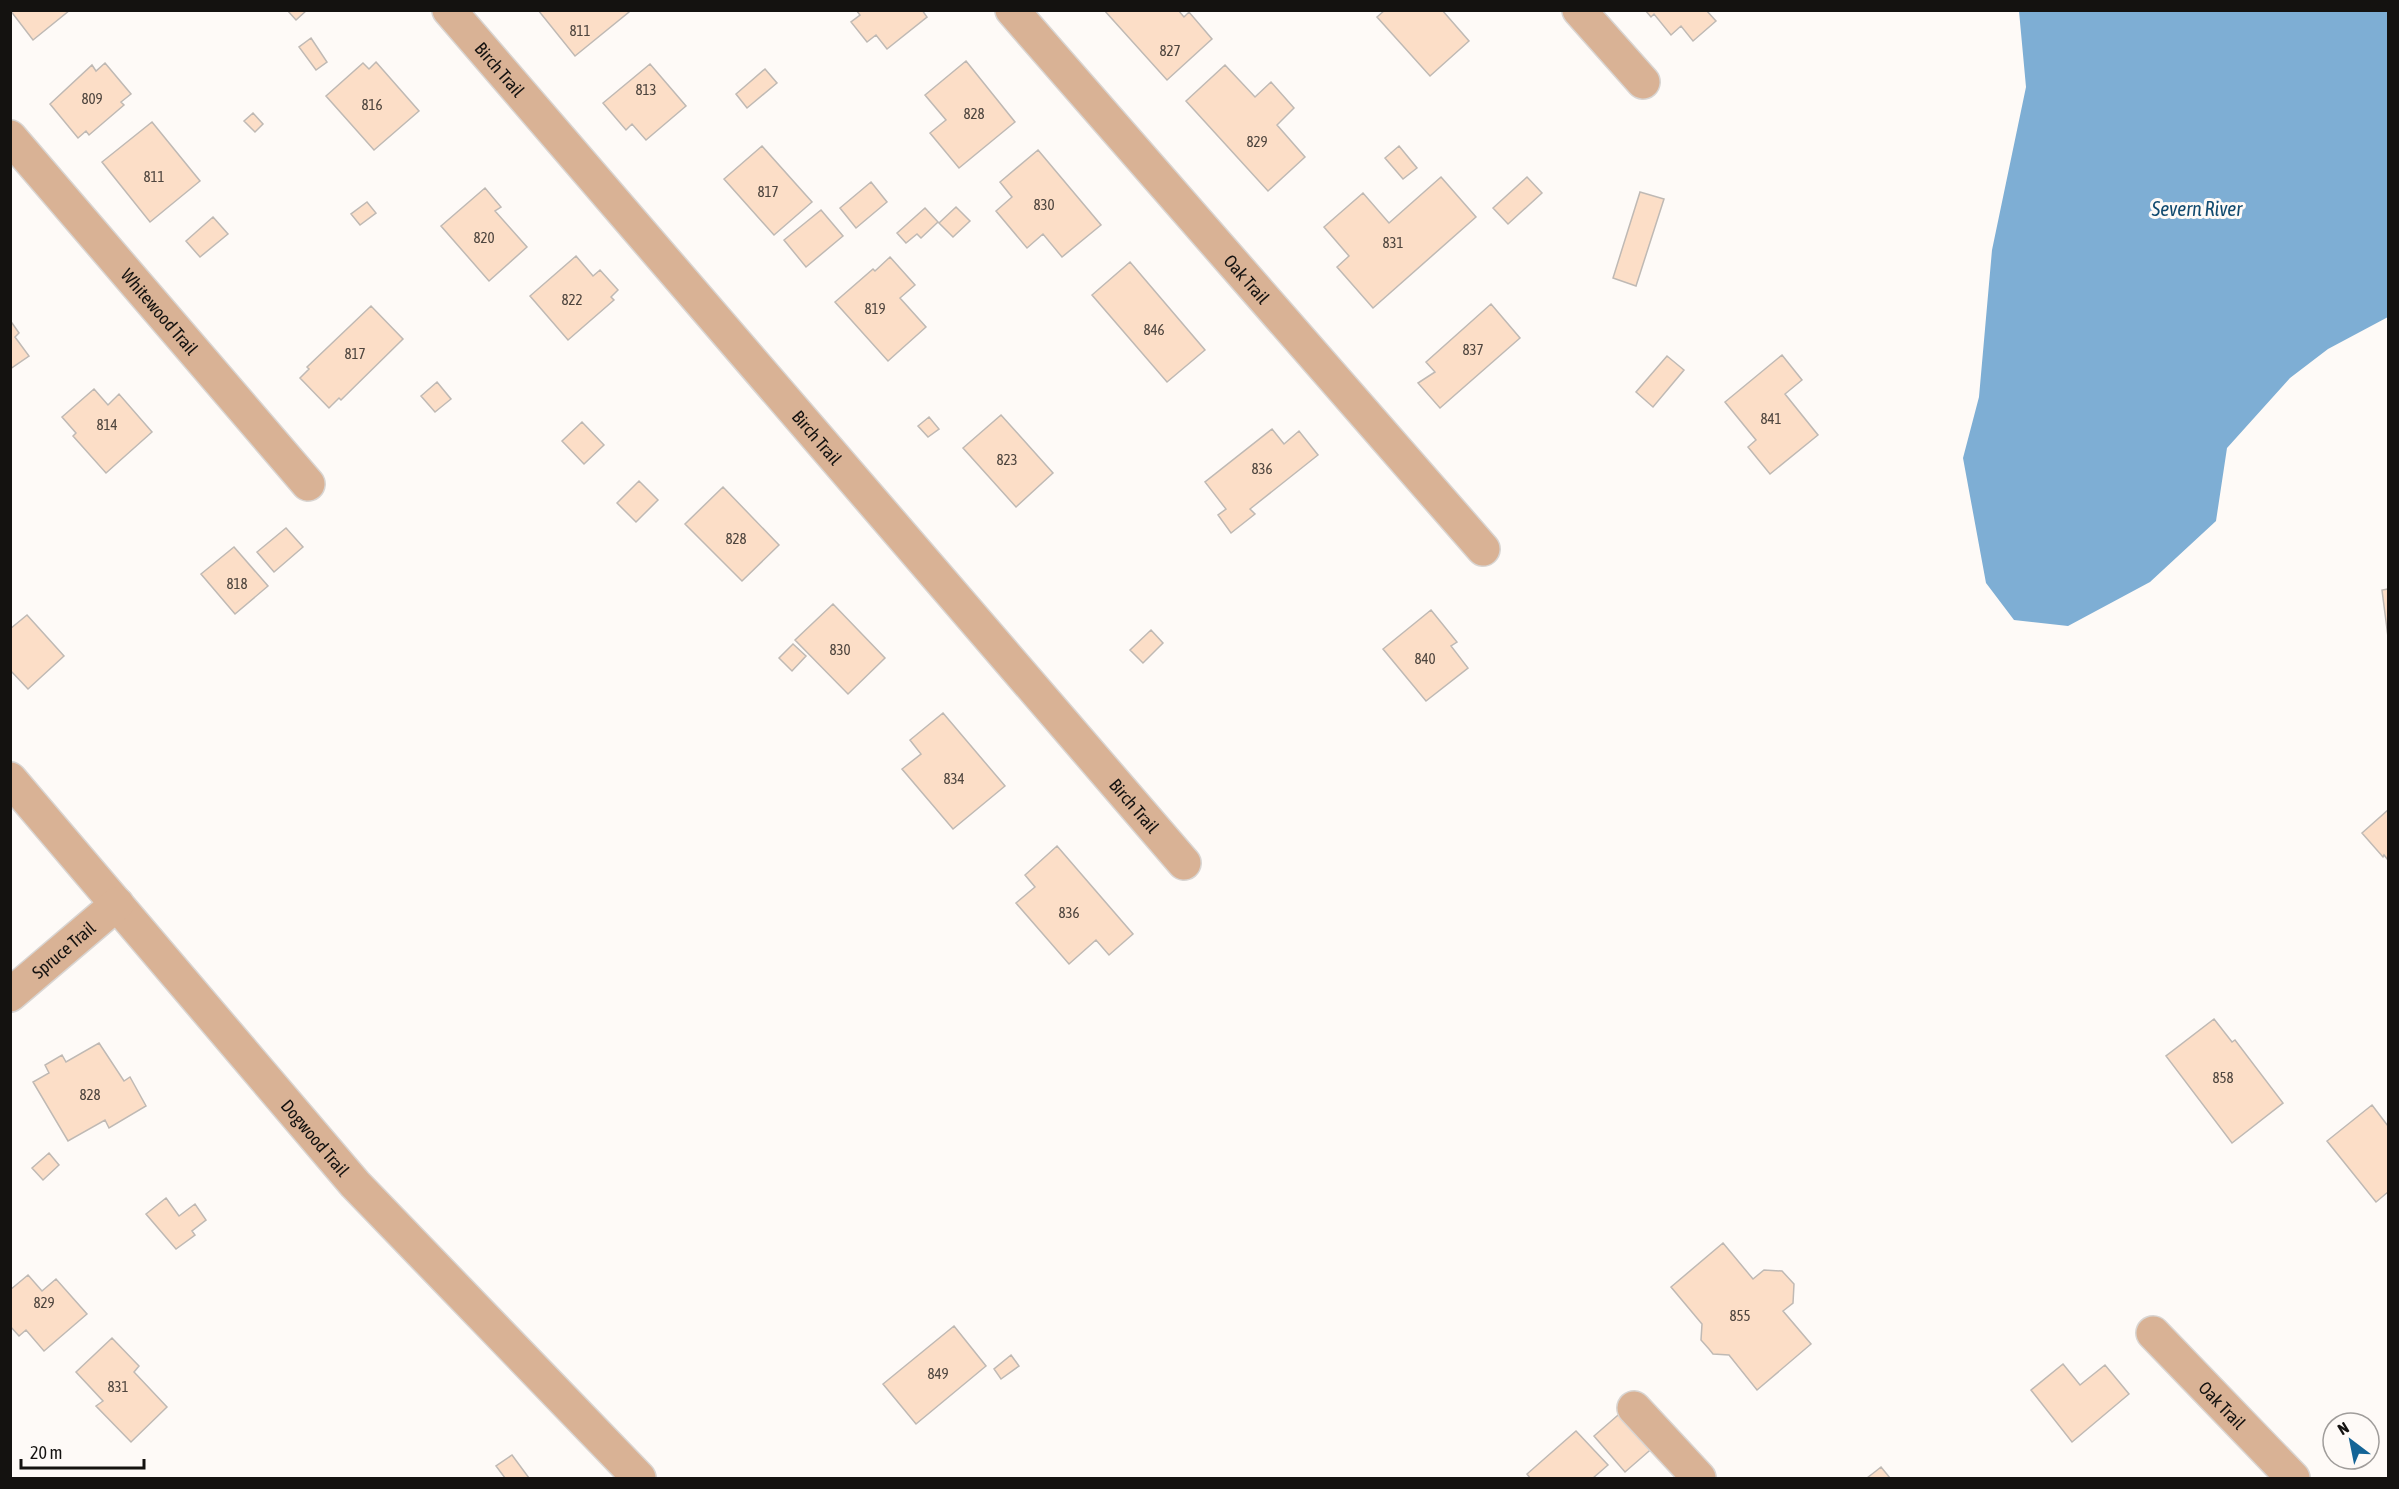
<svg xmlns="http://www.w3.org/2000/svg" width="2399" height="1489" viewBox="0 0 2399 1489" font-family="'Asap Condensed',sans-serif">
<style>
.water{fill:#7eaed4}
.building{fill:#fcdec7;stroke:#bfb9b4;stroke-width:1.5}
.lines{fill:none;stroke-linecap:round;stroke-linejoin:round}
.minor-casing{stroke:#d9d5d2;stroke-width:36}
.minor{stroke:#d9b295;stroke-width:33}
.labels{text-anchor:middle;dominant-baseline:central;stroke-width:6;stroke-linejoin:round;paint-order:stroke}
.number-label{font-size:15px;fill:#4e453e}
.street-label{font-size:18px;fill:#141210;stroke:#fefaf7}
.water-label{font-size:20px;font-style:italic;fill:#114a6f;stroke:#fefaf7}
</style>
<rect width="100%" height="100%" fill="#fefaf7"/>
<!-- water -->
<path class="water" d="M2019 11H2388V317L2328 349 2290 378 2227 448 2216 521 2150 582 2068 626 2014 620 1986 583 1963 458 1979 397 1992 250 2026 87Z"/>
<!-- building -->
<path class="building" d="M10 10H70L33 40Z
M287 10H307L296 20Z
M538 10H628L629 12 575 56Z
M856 10H922L927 17 887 49 876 35 867 42 851 22 860 15Z
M1104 10H1178L1184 17 1189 12 1212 39 1167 80Z
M1385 10H1442L1469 41 1430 76 1377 17Z
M1645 10H1706L1716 21 1693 41 1681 26 1671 35 1654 14 1651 17Z
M311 38 327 62 316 70 299 47Z
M966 61 1015 122 959 168 930 133 946 120 925 95Z
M376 62 419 111 374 150 326 96 363 63 369 69Z
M105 63 131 94 121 102 124 105 89 135 86 131 78 138 50 104 92 65 96 71Z
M650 64 686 106 646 140 632 124 626 130 603 103Z
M1225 65 1255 97 1271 82 1294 108 1277 125 1305 157 1268 191 1186 101Z
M765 69 777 83 747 108 736 94Z
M253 113 263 124 255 132 244 121Z
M152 122 200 181 150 222 102 162Z
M762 146 812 202 774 235 724 179Z
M1399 146 1417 168 1403 179 1385 158Z
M1038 150 1101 225 1062 257 1043 234 1027 248 996 211 1012 197 1000 182Z
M1441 177 1476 217 1373 308 1337 267 1349 256 1324 227 1363 193 1389 223Z
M1527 177 1542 193 1508 224 1493 208Z
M871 182 887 202 856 228 840 208Z
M485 188 501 207 495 211 527 247 489 281 441 226Z
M1640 192 1664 199 1636 286 1613 278Z
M367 202 376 213 360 225 351 214Z
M956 207 970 221 953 237 939 223Z
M925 208 938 222 921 238 917 234 906 243 897 233Z
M821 210 843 236 806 267 784 240Z
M213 217 228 234 200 257 186 241Z
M576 256 593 276 600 270 618 290 611 297 614 300 568 340 530 296Z
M890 257 915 285 900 298 926 327 888 361 835 302 873 269 875 271Z
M1130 262 1205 350 1167 382 1092 295Z
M1491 304 1520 338 1440 408 1418 383 1435 372 1426 362Z
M371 306 403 339 341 400 339 398 329 408 300 378 309 369 307 367Z
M12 323 19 333 15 337 29 356 10 369V325Z
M1782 355 1802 380 1785 394 1818 435 1770 474 1748 447 1756 440 1725 402Z
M1667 356 1684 370 1653 407 1636 392Z
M437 382 451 399 435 412 421 396Z
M94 389 108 405 119 394 152 432 106 473 73 436 76 433 62 417Z
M1001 415 1053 473 1016 507 963 448Z
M929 417 939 429 928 437 918 426Z
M582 422 604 445 584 464 562 441Z
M1272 429 1284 444 1299 431 1318 455 1250 509 1255 514 1231 533 1218 515 1226 509 1205 482Z
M639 481 658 500 636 522 617 503Z
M723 487 779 545 742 581 685 524Z
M286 528 303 547 274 572 257 552Z
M234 547 268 586 235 614 201 574Z
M2388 589V637L2382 590Z
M833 604 885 658 848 694 795 640Z
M1431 610 1457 642 1451 646 1468 668 1426 701 1383 649Z
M27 615 64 656 28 689 10 670V629Z
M1151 630 1163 643 1143 663 1130 650Z
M793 644 806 656 792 671 779 658Z
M943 713 1005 786 953 829 902 769 921 754 910 740Z
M2388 810V860L2384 855 2383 857 2362 833Z
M1057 846 1133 934 1109 955 1096 940 1069 964 1016 903 1035 887 1025 875Z
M2214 1019 2232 1042 2235 1040 2283 1103 2232 1143 2166 1056Z
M99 1043 124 1081 130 1077 146 1106 109 1128 105 1120 68 1141 33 1082 49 1073 45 1065 62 1055 66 1062Z
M2372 1105 2388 1126V1192L2376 1202 2327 1141Z
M49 1153 59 1165 43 1180 32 1168Z
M166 1198 179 1216 195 1204 206 1220 192 1231 195 1235 176 1249 146 1214Z
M1723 1243 1753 1279 1764 1270 1782 1271 1794 1284 1793 1303 1783 1311 1811 1344 1757 1390 1729 1355 1713 1354 1709 1349 1701 1340 1702 1324 1671 1287Z
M28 1275 42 1291 56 1279 87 1314 44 1351 26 1330 19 1336 10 1326V1290Z
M954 1326 986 1366 916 1424 883 1384Z
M112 1338 139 1366 134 1372 167 1407 131 1442 96 1406 103 1401 76 1372Z
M1011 1355 1019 1366 1001 1379 994 1369Z
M2063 1364 2080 1385 2105 1365 2129 1394 2072 1442 2031 1390Z
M1625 1409 1656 1445 1625 1472 1594 1436Z
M1576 1431 1608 1465 1593 1478H1530L1527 1474Z
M512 1455 529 1478H505L496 1466Z
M1881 1467 1890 1478H1867L1876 1471Z"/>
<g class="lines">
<defs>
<g id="minor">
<path id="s1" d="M449 10 1184 863"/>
<path id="s2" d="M1012 10 1483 549"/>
<path d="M1579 10 1643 82"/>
<path id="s3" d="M10 137 308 484"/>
<path id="s4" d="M10 779 355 1184 639 1478"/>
<path id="s5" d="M10 995 117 904"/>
<path id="s6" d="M2153 1333 2293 1478"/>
<path d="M1634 1408 1699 1478"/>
</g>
</defs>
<!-- minor casing -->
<use href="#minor" class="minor-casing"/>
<!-- minor -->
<use href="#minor" class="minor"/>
</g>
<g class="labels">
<!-- number labels -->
<g class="number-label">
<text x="580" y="30">811</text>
<text x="1170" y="50">827</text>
<text x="646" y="89">813</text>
<text x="92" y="98">809</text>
<text x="372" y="104">816</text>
<text x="974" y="113">828</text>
<text x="1257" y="141">829</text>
<text x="154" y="176">811</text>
<text x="768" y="191">817</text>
<text x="1044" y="204">830</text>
<text x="484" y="237">820</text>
<text x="1393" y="242">831</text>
<text x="572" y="299">822</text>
<text x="875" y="308">819</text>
<text x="1154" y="329">846</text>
<text x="1473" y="349">837</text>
<text x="355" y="353">817</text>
<text x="1771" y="418">841</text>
<text x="107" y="424">814</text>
<text x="1007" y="459">823</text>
<text x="1262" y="468">836</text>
<text x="736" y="538">828</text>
<text x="237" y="583">818</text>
<text x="840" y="649">830</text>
<text x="1425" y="658">840</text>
<text x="954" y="778">834</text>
<text x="1069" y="912">836</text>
<text x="2223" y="1077">858</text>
<text x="90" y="1094">828</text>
<text x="44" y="1302">829</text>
<text x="1740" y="1315">855</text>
<text x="938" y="1373">849</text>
<text x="118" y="1386">831</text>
</g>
<!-- street labels -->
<g class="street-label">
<text stroke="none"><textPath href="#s1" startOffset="78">Birch Trail</textPath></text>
<text stroke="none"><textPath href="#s2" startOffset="357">Oak Trail</textPath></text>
<text stroke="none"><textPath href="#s3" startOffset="230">Whitewood Trail</textPath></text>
<text stroke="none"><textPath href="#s1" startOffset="564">Birch Trail</textPath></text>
<text stroke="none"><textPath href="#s1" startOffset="1050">Birch Trail</textPath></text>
<text stroke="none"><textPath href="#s5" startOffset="70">Spruce Trail</textPath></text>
<text stroke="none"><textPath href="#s4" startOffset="471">Dogwood Trail</textPath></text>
<text stroke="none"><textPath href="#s6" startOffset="100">Oak Trail</textPath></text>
</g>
<!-- water labels -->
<g class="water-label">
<text x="2197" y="208">Severn River</text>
</g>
</g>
<!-- border -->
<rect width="2399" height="1489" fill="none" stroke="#141210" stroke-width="24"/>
<!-- north arrow -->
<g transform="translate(2351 1441) rotate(328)"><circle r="28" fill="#fefaf7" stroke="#a09d9b" stroke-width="1.5"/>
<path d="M0-4.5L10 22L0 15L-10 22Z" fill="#146496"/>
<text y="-9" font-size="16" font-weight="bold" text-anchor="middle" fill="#141210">N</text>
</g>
<!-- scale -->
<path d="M21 1459v9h123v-9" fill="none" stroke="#141210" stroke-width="3"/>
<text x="30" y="1459" font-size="18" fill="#141210" stroke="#fefaf7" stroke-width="4.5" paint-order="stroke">20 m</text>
</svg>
